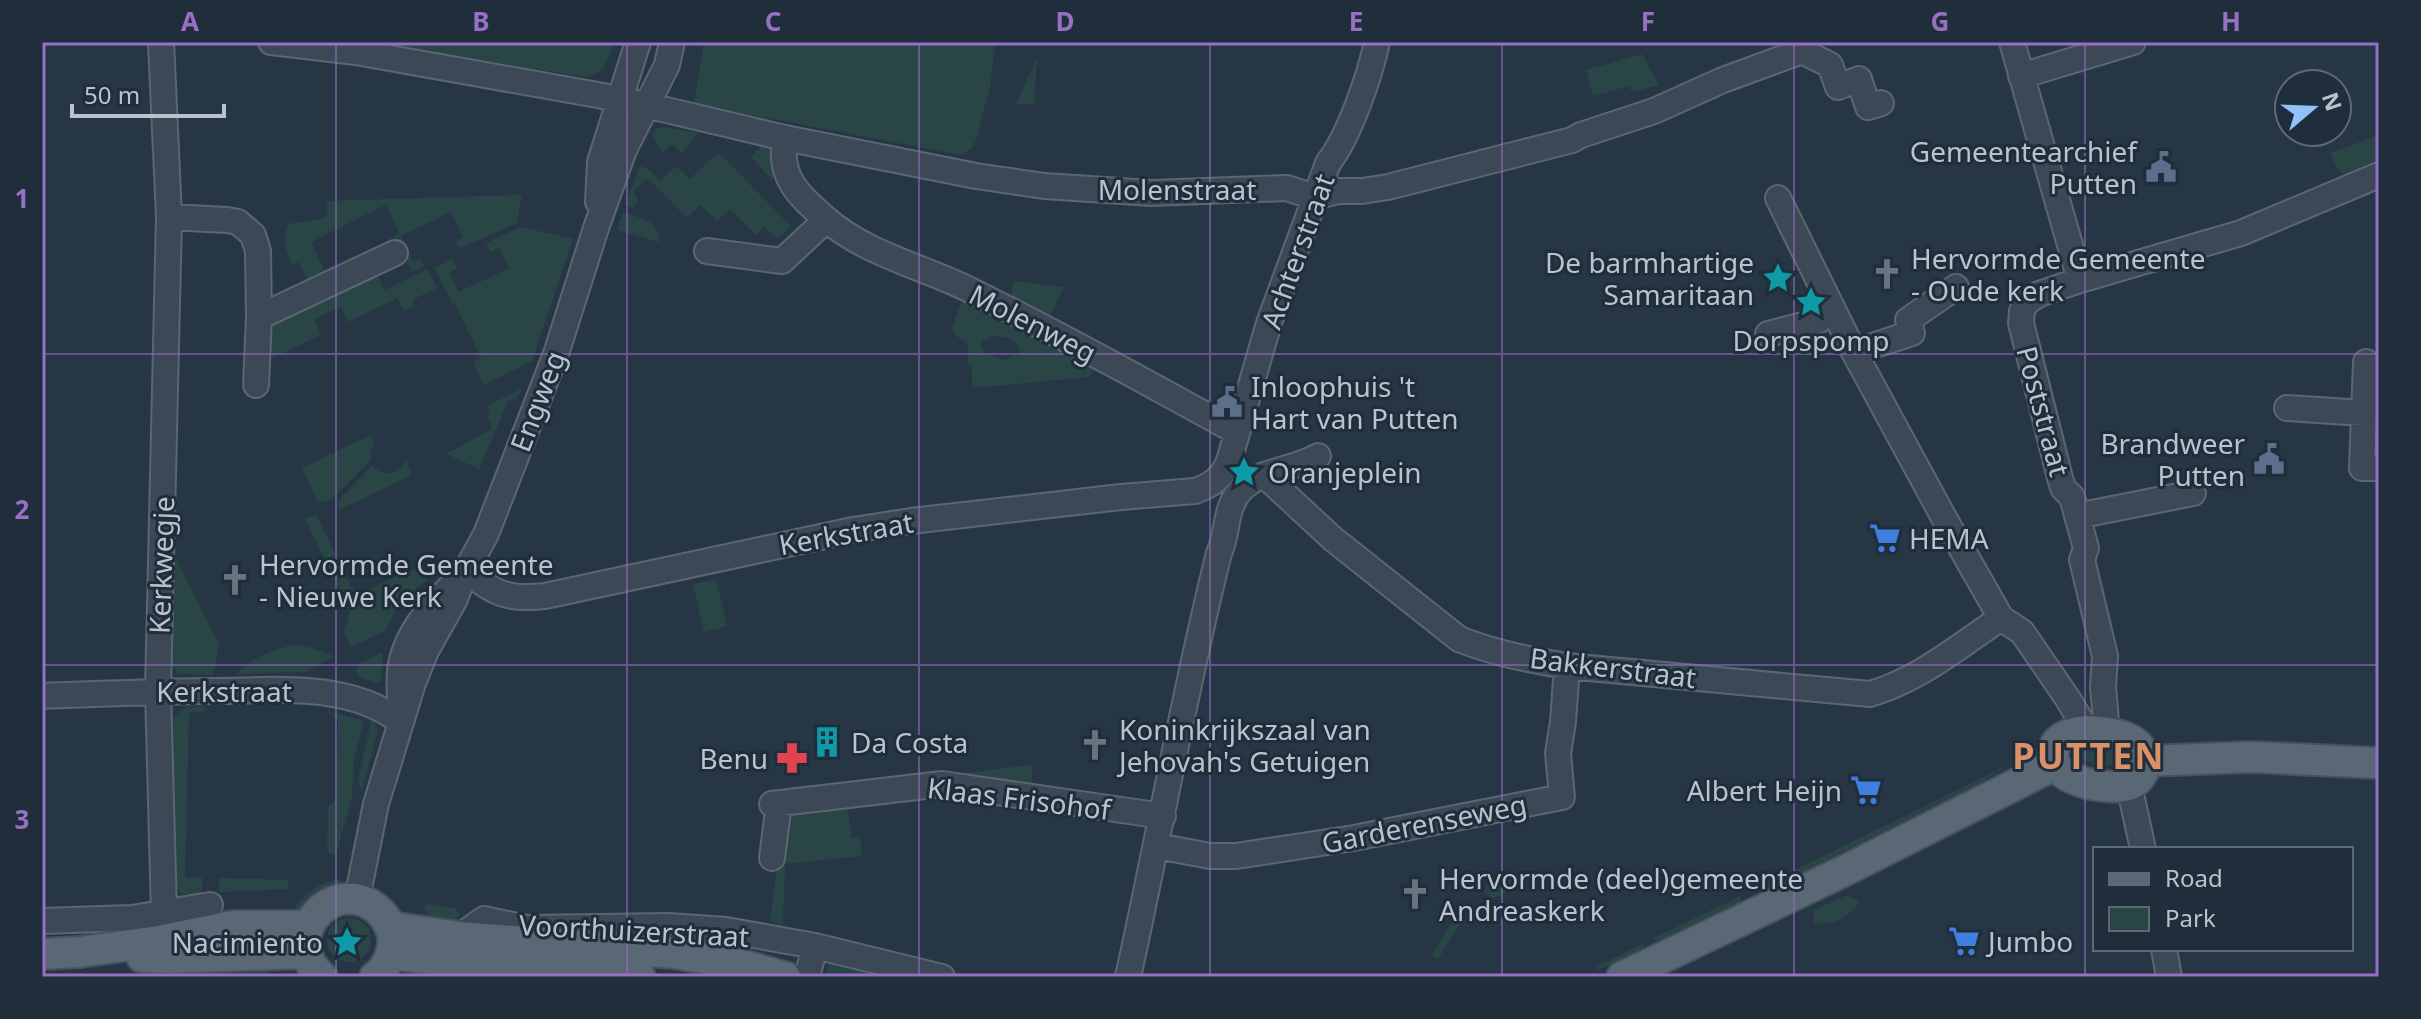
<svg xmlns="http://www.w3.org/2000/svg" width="2421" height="1019" viewBox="0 0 2421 1019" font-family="'Noto Sans',sans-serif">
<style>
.green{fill:#294546;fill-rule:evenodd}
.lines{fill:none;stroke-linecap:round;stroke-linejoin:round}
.minor-casing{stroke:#5a6672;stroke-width:28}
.major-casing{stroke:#45515e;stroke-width:34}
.minor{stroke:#3c4855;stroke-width:24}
.major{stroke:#5a6774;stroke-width:30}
.grid{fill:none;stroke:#9770c6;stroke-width:2;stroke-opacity:0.55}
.labels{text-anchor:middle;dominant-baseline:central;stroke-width:6;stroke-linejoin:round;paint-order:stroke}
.poi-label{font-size:28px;fill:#b9c3ce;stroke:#202d3a;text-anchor:start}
.street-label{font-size:28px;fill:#b9c3ce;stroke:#202d3a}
.district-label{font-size:36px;font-weight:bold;letter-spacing:2px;fill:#da9168;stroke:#202d3a}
.neatline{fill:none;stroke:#9770c6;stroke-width:3}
.grid-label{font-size:26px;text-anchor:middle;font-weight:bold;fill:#9770c6}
</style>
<rect width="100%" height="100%" fill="#273645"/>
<!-- green -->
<path class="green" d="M363 42H614C610 58 604 73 587 77Z
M704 42H995L990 87 976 140 972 148 960 155 694 104Z
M1642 54 1659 85 1632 92 1629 86 1593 96 1586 70Z
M1037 57 1034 104H1016Z
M665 127 698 133 682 153 672 144 663 152 652 137 656 129Z
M2379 135V159L2344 174 2337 169 2330 153Z
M762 145 769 147 777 172 772 180 751 157Z
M715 155H721L791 226 778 239 764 227 756 235 730 209 717 221 701 205 687 218 648 178 634 191 638 202 632 208 625 205 640 166 648 169 660 181 676 166 690 179Z
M522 195 517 223 459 249 455 242 463 237 451 212 401 236 413 262 421 258 424 266 412 272 394 236 399 233 386 205 311 242 324 269 332 266 336 274 310 287 299 262 292 265C286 249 282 240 288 224L320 219 328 215 326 201Z
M623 212C639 218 661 220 659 242L617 230Z
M521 227 573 239 532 361 484 385 473 362 481 358 454 302H451L435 268 452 259 457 268 449 273 459 292 509 268 499 248 491 252 486 243Z
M428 269 437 288 412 300 414 306 404 311 397 298 348 322 341 307 314 319 321 335 268 360 267 321 377 275 384 290Z
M1014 281 1064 287 1047 322 1010 304Z
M963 296 1097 363 1090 377 973 388 971 366 967 365C972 335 963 348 952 329ZM992 336C1004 336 1019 339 1020 353L1005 360 985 354 981 347 982 342Z
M523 388 515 401 509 399 479 469 446 454 492 429 488 418 489 405Z
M371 435 374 443 371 449 370 461 332 499 318 503 302 468Z
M406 460 412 475 339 510 336 503 372 466C385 477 398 476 406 460Z
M316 514 336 555 325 560 305 519Z
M172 550 219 645 213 675 178 674 170 661Z
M338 559 355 595 421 566 428 580 421 584 396 609 385 631 351 647 344 632 350 611 327 564Z
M716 579 727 626 704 632 693 584Z
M292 645 308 647 334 656 306 672 237 674C250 658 273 650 292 645Z
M383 652 381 682 377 683 357 676 356 669 360 663Z
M188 707H204V712L189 713 185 877 202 878V894H182L173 884 166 726H172C174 716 178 710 188 707Z
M330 712 364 720 354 760 352 797 336 855 327 852 328 807 336 799 338 721Z
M372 718 378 729 362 791 358 779Z
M2096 747 2107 748 2118 758 2117 762C2104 769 2094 766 2083 758L2082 752Z
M2010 764 1949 803 1767 892 1758 888Z
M1031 765 1033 787 949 775Z
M819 806 821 812 848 808 851 838 860 837 862 856 785 864 783 925 770 921 778 858 788 818 791 813Z
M1515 877 1503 895 1492 898 1484 893 1488 884Z
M219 878 288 880V889L219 892Z
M342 879C333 897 309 910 290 916 301 895 319 881 342 879Z
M1847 895 1859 902C1849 918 1833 926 1814 923V910Z
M1741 896 1740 904 1662 944 1657 943 1654 938Z
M433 904 456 909 460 915 455 922 431 925 423 905Z
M1458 912 1461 922 1438 959 1432 955Z
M327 940a22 22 0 1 1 44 0a22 22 0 1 1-44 0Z
M1643 944 1645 948 1640 954 1597 970 1596 967 1601 964Z
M830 958 911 977H825Z
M265 960 271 976 269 977H207L177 966Z"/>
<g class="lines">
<defs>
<path id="minor" d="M161 42 169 217 158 691 164 913
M271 42 356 52 620 99 785 138 976 176 1044 186 1151 193 1287 188 1314 197 1339 191H1362L1388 187 1572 140 1581 135 1654 111 1723 80 1802 51 1830 65 1838 87 1859 79 1868 107 1881 103
M2012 42 2080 280
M2021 76 2133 42
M785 138C778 177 798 195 826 219 866 254 921 266 968 289 1059 334 1148 383 1237 432
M1778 198 1854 352 1943 516 2001 618 2022 632 2068 699 2087 731
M598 202 600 162 638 42
M169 217 227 220 238 222 253 235 258 251 259 317 256 385
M707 251 782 261 826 220
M259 317 395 253
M1768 334 1818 321 1833 309
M1854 352 1912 333 1908 320 1956 287
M2366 362 2362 468H2379
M2287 408 2364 413
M1264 475 1333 539 1459 639C1494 653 1530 660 1567 666L1870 694C1919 680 1959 646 2001 618
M2077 516 2193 493
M466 571C496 594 507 600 545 596L853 530 911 521 1121 497 1195 491C1212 485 1222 478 1229 461L1269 323 1328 163C1349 137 1370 75 1377 42
M42 696C102 694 161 691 221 691 282 690 348 683 400 721
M400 702C400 692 399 681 400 670 405 633 431 606 456 581
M2107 732 2103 687 2105 656 2082 560 2086 548 2072 497 2063 488 2060 478 2021 323 2022 311 2026 303 2039 294 2080 280 2241 233 2379 175
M2129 785 2143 849
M772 804 942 784 1163 816
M1157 846 1210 856H1236L1354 838 1562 797 1558 753 1563 722 1567 666
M772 858 779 803
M357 899 376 804 413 683 426 651 454 601 466 571 486 534 556 354 596 228 624 150 667 65 672 42
M42 921 132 918 210 905
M459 937 484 919 527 928 669 926 726 930 815 946 942 977
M2164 949 2169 977
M807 977 815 946
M1128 977C1159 836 1184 693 1219 553 1227 536 1225 520 1232 504 1246 469 1289 473 1318 456"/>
<path id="major" d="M2087 731C2108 732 2145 735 2145 763 2145 771 2139 780 2133 783 2113 793 2055 782 2053 757 2052 737 2070 733 2087 731Z
M2145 761 2251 757 2379 763
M390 927 459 937 674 953 742 965 785 977
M42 954 80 952 159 941 233 926H308
M391 954 487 966 640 977
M142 957 169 958 306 953
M322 977C275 934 338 871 380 912 387 919 392 929 393 939 394 953 386 969 375 977
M1622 977 1844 871 2054 765"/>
</defs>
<!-- minor casing -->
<use href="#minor" class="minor-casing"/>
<!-- major casing -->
<use href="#major" class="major-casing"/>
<!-- minor -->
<use href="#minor" class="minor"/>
<!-- major -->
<use href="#major" class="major"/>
</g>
<!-- grid -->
<path class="grid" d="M336 42V977M627 42V977M919 42V977M1210 42V977M1502 42V977M1794 42V977M2085 42V977M42 354H2379M42 665H2379"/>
<!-- icons -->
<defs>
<symbol id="civic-bare" viewBox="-9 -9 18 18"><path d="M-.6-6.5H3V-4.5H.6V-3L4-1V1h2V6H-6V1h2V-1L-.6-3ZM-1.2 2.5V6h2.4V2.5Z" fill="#5c6f8a" stroke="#202d3a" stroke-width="2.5" paint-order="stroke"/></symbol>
<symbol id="church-bare" viewBox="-9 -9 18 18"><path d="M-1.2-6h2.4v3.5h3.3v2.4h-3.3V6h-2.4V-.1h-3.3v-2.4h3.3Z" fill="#6b7280" stroke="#202d3a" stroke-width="2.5" paint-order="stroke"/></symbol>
<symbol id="sight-bare" viewBox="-9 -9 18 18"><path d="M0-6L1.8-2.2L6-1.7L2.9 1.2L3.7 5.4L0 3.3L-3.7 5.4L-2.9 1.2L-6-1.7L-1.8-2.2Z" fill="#0f9aa8" stroke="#202d3a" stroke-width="2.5" paint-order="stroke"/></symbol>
<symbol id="supermarket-bare" viewBox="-9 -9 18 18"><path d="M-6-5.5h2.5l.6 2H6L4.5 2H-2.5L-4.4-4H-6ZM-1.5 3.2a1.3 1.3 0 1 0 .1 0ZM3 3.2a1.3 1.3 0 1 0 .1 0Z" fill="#3f7fe0" stroke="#202d3a" stroke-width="2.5" paint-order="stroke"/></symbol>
<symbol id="building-bare" viewBox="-9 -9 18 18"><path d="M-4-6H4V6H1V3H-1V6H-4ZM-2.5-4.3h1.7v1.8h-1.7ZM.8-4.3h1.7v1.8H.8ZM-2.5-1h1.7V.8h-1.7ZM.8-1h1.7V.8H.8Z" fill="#0f9aa8" stroke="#202d3a" stroke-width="2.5" paint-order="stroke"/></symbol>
<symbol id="pharmacy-bare" viewBox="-9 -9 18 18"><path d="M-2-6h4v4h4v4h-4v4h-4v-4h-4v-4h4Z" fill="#e0444e" stroke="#202d3a" stroke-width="2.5" paint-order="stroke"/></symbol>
</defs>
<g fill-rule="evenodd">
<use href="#civic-bare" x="2139" y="145" width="44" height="44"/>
<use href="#church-bare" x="1865" y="252" width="44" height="44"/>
<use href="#sight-bare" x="1756" y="256" width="44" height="44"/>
<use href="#sight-bare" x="1789" y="280" width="44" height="44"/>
<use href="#civic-bare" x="1205" y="380" width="44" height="44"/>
<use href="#civic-bare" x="2247" y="437" width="44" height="44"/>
<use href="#sight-bare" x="1222" y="450" width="44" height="44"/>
<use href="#supermarket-bare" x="1863" y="516" width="44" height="44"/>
<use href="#church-bare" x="213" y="558" width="44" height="44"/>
<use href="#building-bare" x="805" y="720" width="44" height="44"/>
<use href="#church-bare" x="1073" y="723" width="44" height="44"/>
<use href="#pharmacy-bare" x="770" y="736" width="44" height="44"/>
<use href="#supermarket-bare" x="1844" y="768" width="44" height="44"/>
<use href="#church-bare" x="1393" y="872" width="44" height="44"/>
<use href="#supermarket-bare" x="1942" y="919" width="44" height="44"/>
<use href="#sight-bare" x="325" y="920" width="44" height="44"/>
</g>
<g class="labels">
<!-- poi labels -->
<g class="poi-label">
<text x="2137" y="151" text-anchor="end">Gemeentearchief<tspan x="2137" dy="32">Putten</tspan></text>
<text x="1911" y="258">Hervormde Gemeente<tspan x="1911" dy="32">- Oude kerk</tspan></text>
<text x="1754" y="262" text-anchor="end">De barmhartige<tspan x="1754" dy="32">Samaritaan</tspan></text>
<text x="1811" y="340" text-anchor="middle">Dorpspomp</text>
<text x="1251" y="386">Inloophuis 't<tspan x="1251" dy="32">Hart van Putten</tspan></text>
<text x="2245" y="443" text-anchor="end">Brandweer<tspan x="2245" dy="32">Putten</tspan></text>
<text x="1268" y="472">Oranjeplein</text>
<text x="1909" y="538">HEMA</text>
<text x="259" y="564">Hervormde Gemeente<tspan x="259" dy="32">- Nieuwe Kerk</tspan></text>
<text x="1119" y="729">Koninkrijkszaal van<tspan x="1119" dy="32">Jehovah's Getuigen</tspan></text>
<text x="851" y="742">Da Costa</text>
<text x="768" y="758" text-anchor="end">Benu</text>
<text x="1842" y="790" text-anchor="end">Albert Heijn</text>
<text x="1439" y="878">Hervormde (deel)gemeente<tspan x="1439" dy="32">Andreaskerk</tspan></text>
<text x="1988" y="941">Jumbo</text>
<text x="323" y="942" text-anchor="end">Nacimiento</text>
</g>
<!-- street labels -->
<g class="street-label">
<text x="1177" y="189">Molenstraat</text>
<text transform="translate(1297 251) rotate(-70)">Achterstraat</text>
<text transform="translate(1033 323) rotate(27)">Molenweg</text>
<text transform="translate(537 401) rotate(-69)">Engweg</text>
<text transform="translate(2044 411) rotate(75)">Poststraat</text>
<text transform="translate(846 533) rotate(-10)">Kerkstraat</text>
<text transform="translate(161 565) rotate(-88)">Kerkwegje</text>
<text transform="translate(1613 667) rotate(7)">Bakkerstraat</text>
<text x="224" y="691">Kerkstraat</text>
<text transform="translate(1019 798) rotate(7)">Klaas Frisohof</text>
<text transform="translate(1424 823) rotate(-11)">Garderenseweg</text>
<text transform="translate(634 930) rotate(3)">Voorthuizerstraat</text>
</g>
<!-- district labels -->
<g class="district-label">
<text x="2089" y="755">PUTTEN</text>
</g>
</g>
<!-- border -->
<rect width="2421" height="1019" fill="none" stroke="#202d3a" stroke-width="88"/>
<!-- legend -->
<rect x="2093" y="847" width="260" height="104" fill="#202d3a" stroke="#5d6975" stroke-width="2"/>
<rect x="2109" y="873" width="40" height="12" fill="#5a6774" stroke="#5d6975" stroke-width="2"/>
<text x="2165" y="887" font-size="24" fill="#b9c3ce">Road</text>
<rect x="2109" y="907" width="40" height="24" fill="#294546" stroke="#5d6975" stroke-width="2"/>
<text x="2165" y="927" font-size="24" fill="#b9c3ce">Park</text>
<!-- north arrow -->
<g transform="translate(2313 108) rotate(71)"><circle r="38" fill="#202d3a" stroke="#5d6975" stroke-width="2"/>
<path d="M0-6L14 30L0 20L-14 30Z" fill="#91c2fc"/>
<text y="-12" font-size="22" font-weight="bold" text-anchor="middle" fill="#b9c3ce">N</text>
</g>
<!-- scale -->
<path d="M72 104v12h152v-12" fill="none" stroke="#b9c3ce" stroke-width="4"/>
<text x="84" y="104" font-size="24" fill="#b9c3ce" stroke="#202d3a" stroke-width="6" paint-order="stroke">50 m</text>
<rect x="44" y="44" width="2333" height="931" class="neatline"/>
<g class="grid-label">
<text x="190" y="31">A</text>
<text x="481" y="31">B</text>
<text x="773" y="31">C</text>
<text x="1065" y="31">D</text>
<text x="1356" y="31">E</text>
<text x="1648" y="31">F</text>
<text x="1940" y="31">G</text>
<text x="2231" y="31">H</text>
<text x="22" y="208">1</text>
<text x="22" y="519">2</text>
<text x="22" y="829">3</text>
</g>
</svg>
